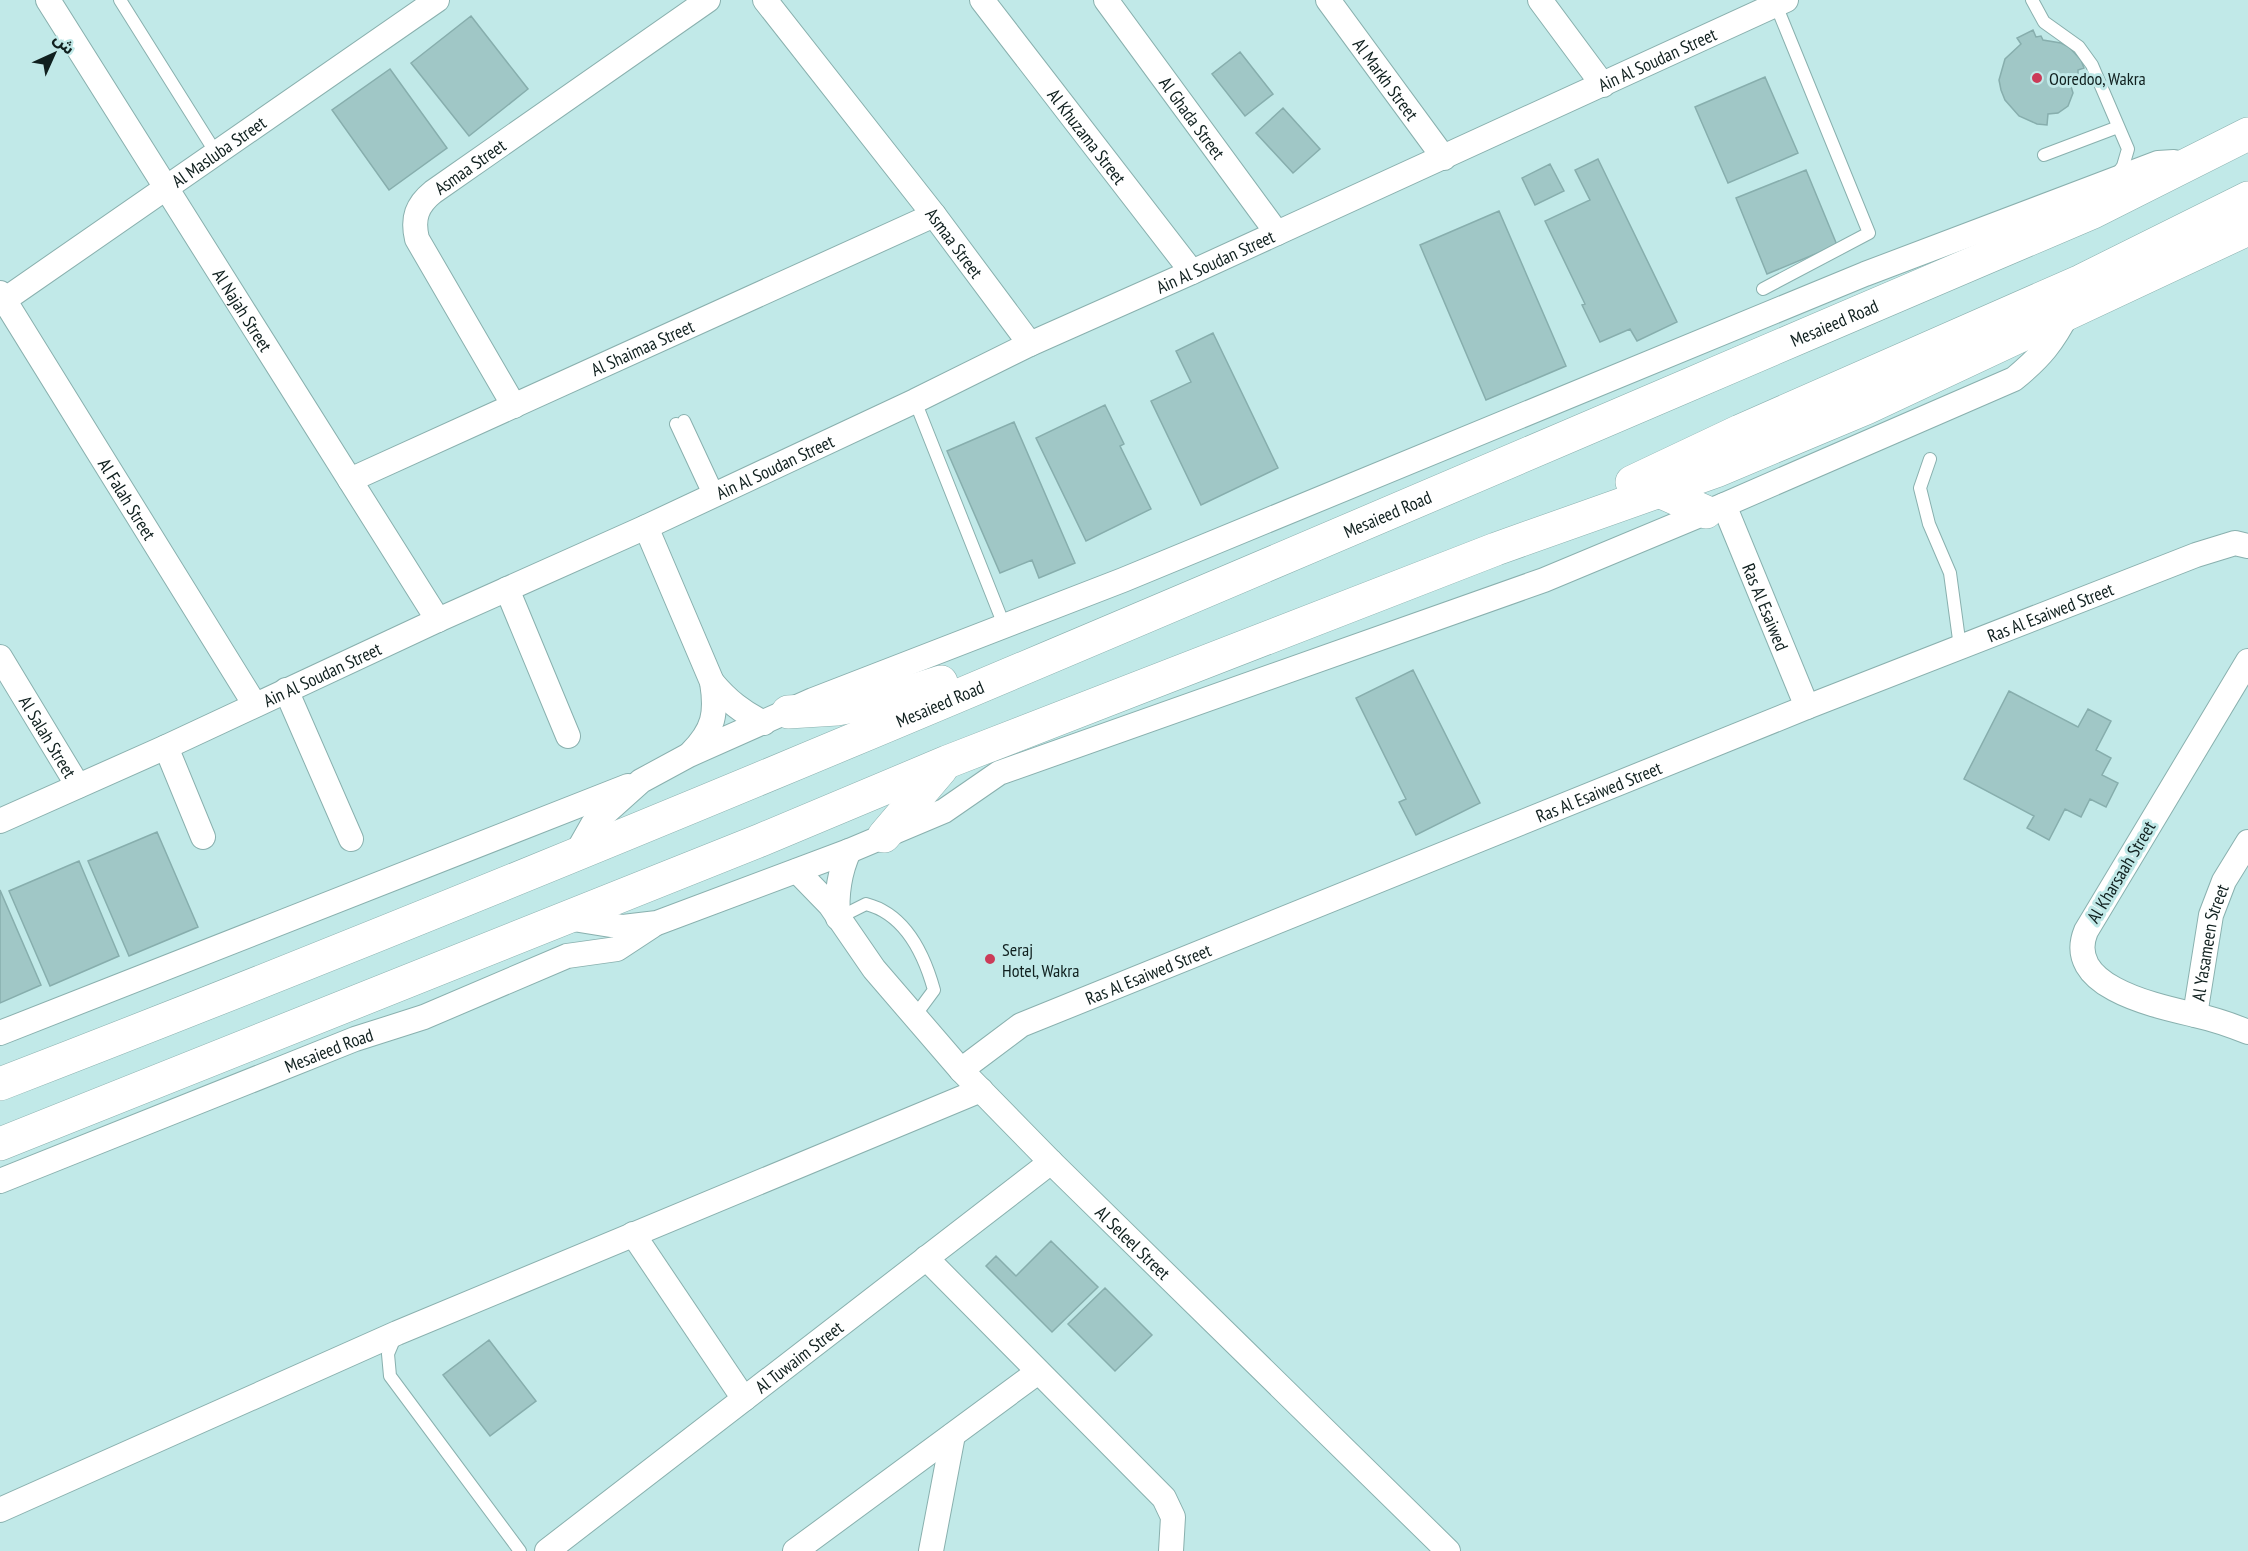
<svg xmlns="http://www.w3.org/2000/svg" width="2248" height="1551" viewBox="0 0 2248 1551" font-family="'PT Sans Narrow','Noto Sans Arabic',sans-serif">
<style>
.building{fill:#a0c7c6;stroke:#87aead;stroke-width:1.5}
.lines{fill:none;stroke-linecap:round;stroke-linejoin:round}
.service-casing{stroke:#89b0ae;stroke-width:14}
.minor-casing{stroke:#89b0ae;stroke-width:26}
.trunk-casing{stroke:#89b0ae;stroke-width:34}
.service{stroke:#fff;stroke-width:12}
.minor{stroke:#fff;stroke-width:24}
.trunk{stroke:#fff;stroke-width:33}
.poi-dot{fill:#cb3b58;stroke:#c1e9e8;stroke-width:2}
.labels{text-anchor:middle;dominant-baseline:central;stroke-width:6;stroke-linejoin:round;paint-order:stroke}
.street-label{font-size:18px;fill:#10201f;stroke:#c1e9e8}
.poi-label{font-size:18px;fill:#10201f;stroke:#c1e9e8;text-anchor:start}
</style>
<rect width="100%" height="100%" fill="#c1e9e8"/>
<!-- building -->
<path class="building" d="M471 16 528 89 469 136 411 63Z
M2033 30 2036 37 2041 36 2043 40 2061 43 2069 47 2081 60 2084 68 2078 70V76L2069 80 2073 93 2068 106 2058 113 2048 114 2047 125 2037 124 2019 116 2005 100 2001 90 1999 80 2005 59 2021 44 2017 38Z
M1240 52 1273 94 1245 116 1212 74Z
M390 69 447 148 389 190 332 110Z
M1765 77 1798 153 1728 183 1695 107Z
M1283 108 1320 149 1293 173 1256 133Z
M1598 159 1677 322 1637 341 1630 329 1600 342 1582 305 1585 304 1545 221 1590 200 1575 170Z
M1550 164 1564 191 1535 205 1522 178Z
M1806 170 1837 245 1767 274 1736 198Z
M1499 211 1566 366 1486 400 1420 245Z
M1213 333 1278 468 1201 505 1151 401 1191 382 1176 351Z
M1105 405 1124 444 1120 446 1151 509 1086 541 1036 438Z
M1014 422 1075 563 1039 578 1032 560 1000 573 947 451Z
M1413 670 1480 803 1416 835 1399 802 1406 799 1356 698Z
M2009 691 2078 727 2088 709 2111 721 2096 750 2111 758 2102 775 2118 783 2106 807 2090 799 2081 817 2065 809 2049 840 2027 828 2034 816 1964 779Z
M157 832 198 927 129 956 88 861Z
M79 861 119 956 50 986 9 891Z
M0 890 41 985 0 1003Z
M1051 1241 1098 1287 1052 1332 986 1266 996 1256 1016 1276Z
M1105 1288 1152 1335 1115 1371 1068 1324Z
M489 1340 536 1401 490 1436 443 1375Z"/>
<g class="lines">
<defs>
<path id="service" d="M120 0 216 153
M2032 0 2044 22 2079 47 2092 65 2128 149 2123 166 2116 176
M2044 155 2118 127
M1763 289 1869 233 1776 5
M915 401 1004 625
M684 421 718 494
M676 424 710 497
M1930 459 1920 488 1929 524 1950 573 1960 647
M838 918 866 904C905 914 924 954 934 990L914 1017
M396 1335 388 1354 390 1376 520 1551"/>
<g id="minor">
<path id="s1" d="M48 0 438 620"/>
<path id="s2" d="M765 0 934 215 1030 344"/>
<path id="s3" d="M982 0 1192 272"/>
<path id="s4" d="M1106 0 1277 233"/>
<path id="s5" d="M1328 0 1444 158"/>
<path d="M1540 0 1603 85"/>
<path id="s6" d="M0 293 255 705"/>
<path id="s7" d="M0 303 437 0"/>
<path id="s8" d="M514 406 417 239C412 218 417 205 433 192L708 0"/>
<path id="s9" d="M350 480 934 215"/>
<path id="s10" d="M1724 505 1807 707"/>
<path d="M646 527 712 682C717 713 714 730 691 753"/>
<path d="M507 589 568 736"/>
<path id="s11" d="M0 657 78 786"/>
<path d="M2248 661 2086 931C2063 987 2157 1006 2195 1015 2213 1019 2231 1025 2248 1032"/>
<path d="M712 682C728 701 742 712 764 723"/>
<path d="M286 690 351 839"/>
<path d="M166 747 203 837"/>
<path id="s12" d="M0 821 166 747 438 620 646 527 915 401 1030 344 1192 272 1786 0"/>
<path d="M576 854 593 824 641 781 689 755 813 700 1123 580 1865 274 2158 163 2174 162"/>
<path id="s13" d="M797 871 830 905 874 969 961 1070 1051 1162 1448 1551"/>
<path d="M567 918 623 927 657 923 849 851 944 811 999 773 1544 580 1724 505 2014 379C2041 357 2053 342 2069 311"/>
<path d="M838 918C836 893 839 873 849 851"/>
<path id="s14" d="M2195 1015 2211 915 2224 881 2248 842"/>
<path d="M0 1033 628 786"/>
<path id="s15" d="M961 1070 1021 1025 1807 707 2196 555 2235 543 2248 546"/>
<path id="s16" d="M0 1181 355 1039 424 1017 567 956 617 949 652 926"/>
<path d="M633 1234 744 1399"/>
<path d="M926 1258 1164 1498 1173 1517 1171 1551"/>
<path d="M0 1510 397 1333 981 1090"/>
<path id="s17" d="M547 1551 1051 1162"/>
<path d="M795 1551 1038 1372"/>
<path d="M931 1551 953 1435"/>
</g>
<g id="trunk">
<path d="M1632 482 1740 431 2081 281 2248 198"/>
<path d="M1659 491 1706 512"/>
<path d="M788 712 837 709 881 701 941 682"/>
<path d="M884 836 941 769"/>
<path id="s18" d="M0 1084C705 812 1398 508 2093 212L2248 134"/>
<path d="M0 1144 761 840 947 762 1496 549 1716 471 1866 408 2248 229"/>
</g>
</defs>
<!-- service casing -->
<use href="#service" class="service-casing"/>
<!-- minor casing -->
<use href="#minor" class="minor-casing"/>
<!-- trunk casing -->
<use href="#trunk" class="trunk-casing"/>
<!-- service -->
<use href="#service" class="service"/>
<!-- minor -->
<use href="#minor" class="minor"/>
<!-- trunk -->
<use href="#trunk" class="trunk"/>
</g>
<!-- markers -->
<g class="poi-dot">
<circle cx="2037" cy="78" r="6"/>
<circle cx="990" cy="959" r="6"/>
</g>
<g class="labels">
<!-- street labels -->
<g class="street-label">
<text stroke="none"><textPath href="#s12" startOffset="1824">Ain Al Soudan Street</textPath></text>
<text stroke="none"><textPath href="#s5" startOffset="98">Al Markh Street</textPath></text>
<text stroke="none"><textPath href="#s4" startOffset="146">Al Ghada Street</textPath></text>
<text stroke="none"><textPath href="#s3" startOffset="172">Al Khuzama Street</textPath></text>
<text stroke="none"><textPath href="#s7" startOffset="266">Al Masluba Street</textPath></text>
<text stroke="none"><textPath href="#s8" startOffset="291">Asmaa Street</textPath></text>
<text stroke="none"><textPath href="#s2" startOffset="308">Asmaa Street</textPath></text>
<text stroke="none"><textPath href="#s12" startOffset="1338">Ain Al Soudan Street</textPath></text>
<text stroke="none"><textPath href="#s1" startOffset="366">Al Najah Street</textPath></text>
<text stroke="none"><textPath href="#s18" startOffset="1986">Mesaieed Road</textPath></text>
<text stroke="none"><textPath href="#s9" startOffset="321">Al Shaimaa Street</textPath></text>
<text stroke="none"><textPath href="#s12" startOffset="852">Ain Al Soudan Street</textPath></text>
<text stroke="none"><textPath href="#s6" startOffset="242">Al Falah Street</textPath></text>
<text stroke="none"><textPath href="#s18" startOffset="1500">Mesaieed Road</textPath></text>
<text stroke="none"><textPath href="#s10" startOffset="110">Ras Al Esaiwed</textPath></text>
<text stroke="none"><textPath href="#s15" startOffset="1184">Ras Al Esaiwed Street</textPath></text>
<text stroke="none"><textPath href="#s12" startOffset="354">Ain Al Soudan Street</textPath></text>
<text stroke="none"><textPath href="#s18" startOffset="1014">Mesaieed Road</textPath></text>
<text stroke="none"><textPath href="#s11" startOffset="93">Al Salah Street</textPath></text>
<text stroke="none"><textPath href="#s15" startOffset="698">Ras Al Esaiwed Street</textPath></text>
<text transform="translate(2121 872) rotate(-59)">Al Kharsaah Street</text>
<text stroke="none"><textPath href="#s14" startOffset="74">Al Yasameen Street</textPath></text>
<text stroke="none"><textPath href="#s15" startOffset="212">Ras Al Esaiwed Street</textPath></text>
<text stroke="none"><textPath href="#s16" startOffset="354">Mesaieed Road</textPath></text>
<text stroke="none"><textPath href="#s13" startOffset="502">Al Seleel Street</textPath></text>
<text stroke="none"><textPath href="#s17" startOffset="318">Al Tuwaim Street</textPath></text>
</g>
<!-- poi labels -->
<g class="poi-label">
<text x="2049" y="78">Ooredoo, Wakra</text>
<text x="1002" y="949">Seraj<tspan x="1002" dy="21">Hotel, Wakra</tspan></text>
</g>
</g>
<!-- north arrow -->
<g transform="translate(54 54) rotate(45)" stroke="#c1e9e8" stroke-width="4.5" paint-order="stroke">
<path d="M0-4.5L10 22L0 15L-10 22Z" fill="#10201f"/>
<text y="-9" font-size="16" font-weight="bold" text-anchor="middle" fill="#10201f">ش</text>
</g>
</svg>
